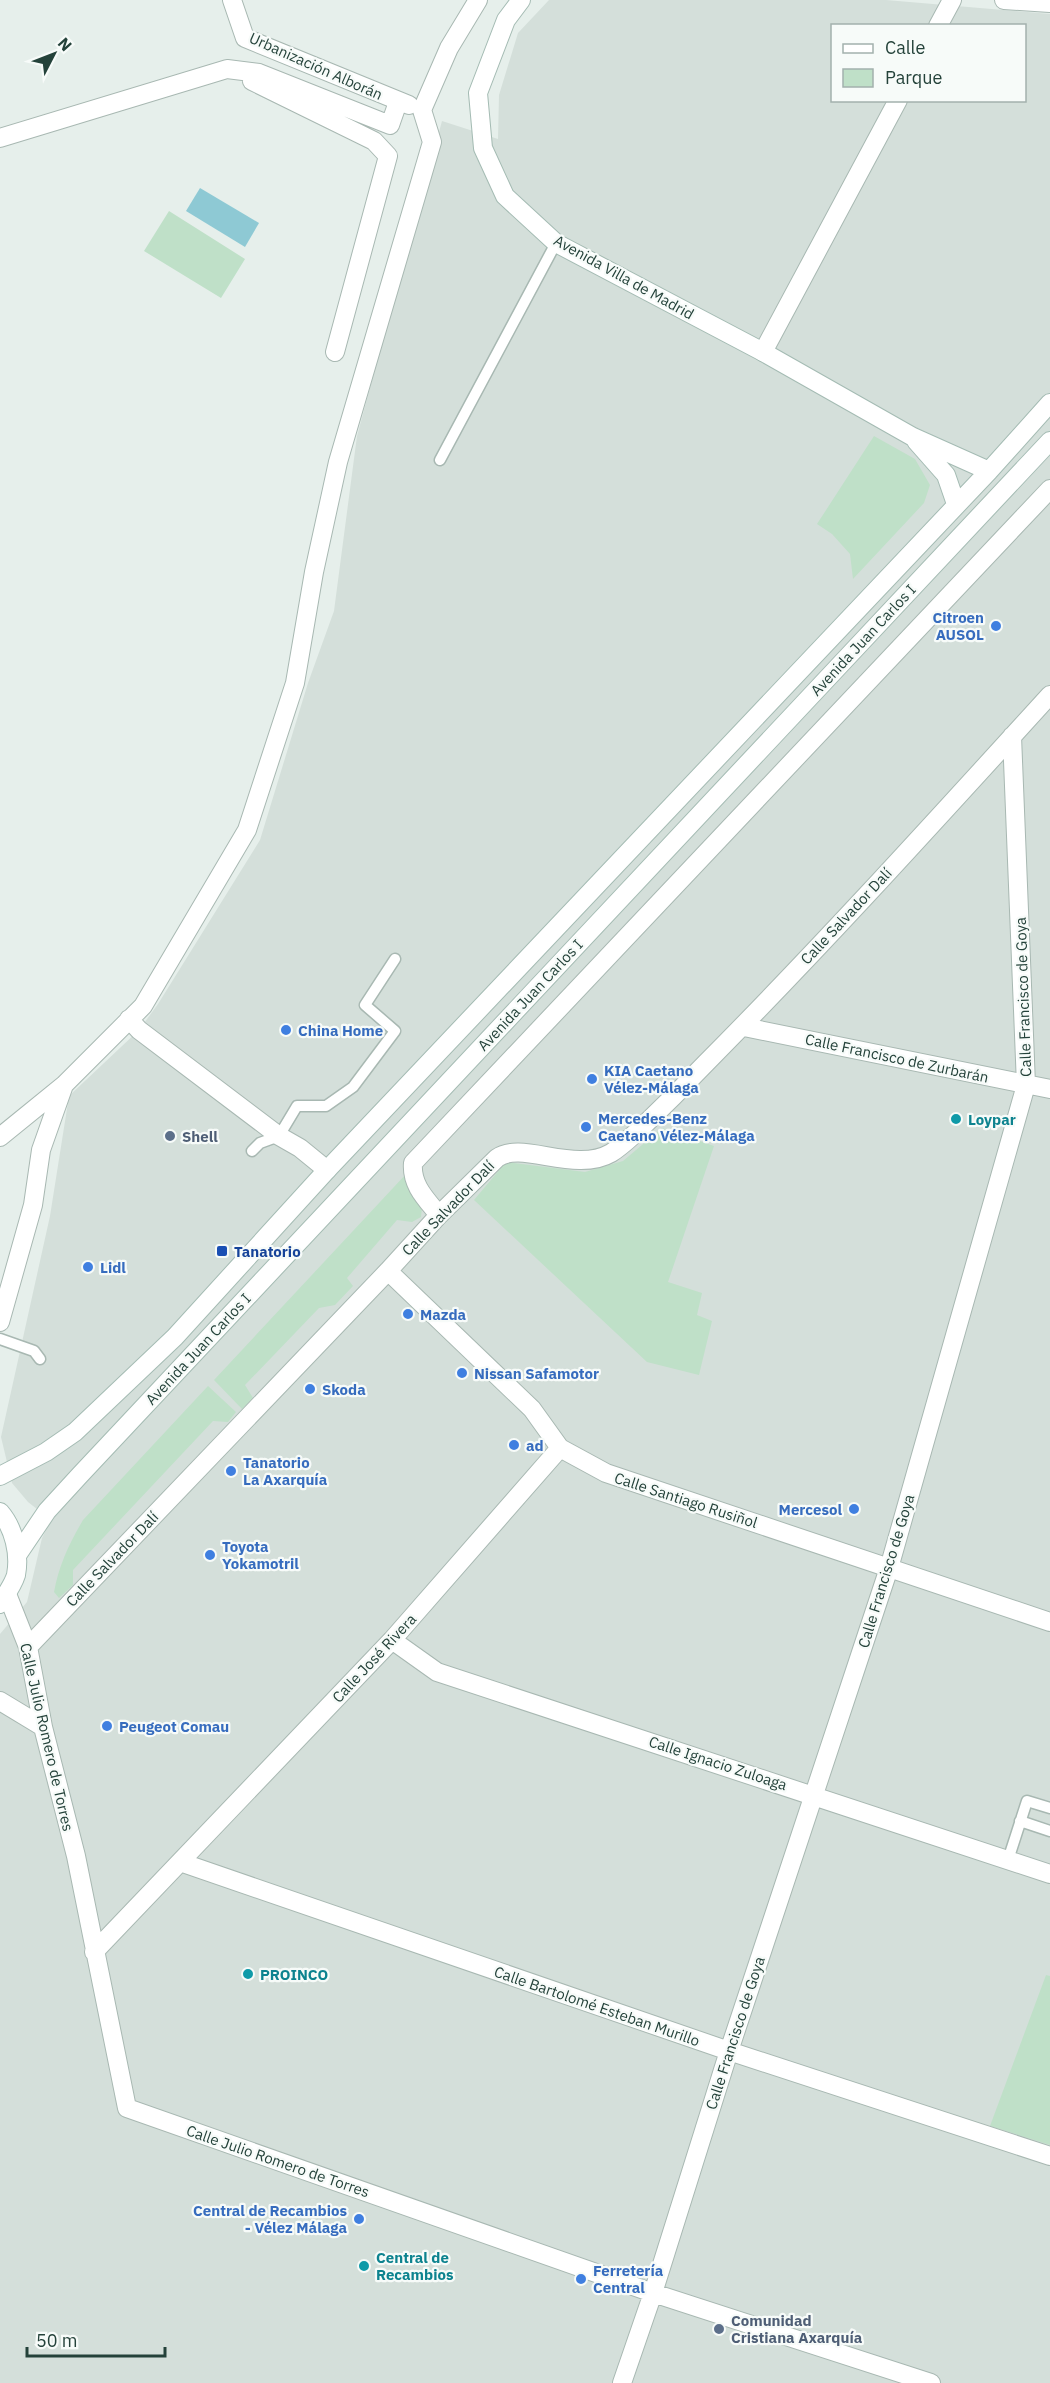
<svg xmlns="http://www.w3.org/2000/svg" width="1050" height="2383" viewBox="0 0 1050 2383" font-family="'IBM Plex Sans',sans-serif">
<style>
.built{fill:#d4dfda;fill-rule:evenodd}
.green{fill:#bfe0c8}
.water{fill:#8ec9d4}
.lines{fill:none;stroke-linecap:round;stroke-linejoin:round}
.lane-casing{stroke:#a8b8b2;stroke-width:13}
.street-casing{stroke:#a8b8b2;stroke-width:20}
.secondary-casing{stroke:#a4bbb3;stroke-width:20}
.lane{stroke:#fff;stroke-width:10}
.street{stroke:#fff;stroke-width:18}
.secondary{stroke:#fff;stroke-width:18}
.shop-dot{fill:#3f7fe0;stroke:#f7fbf9;stroke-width:2}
.culture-dot{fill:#0f9aa8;stroke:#f7fbf9;stroke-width:2}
.service-dot{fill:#5c6f8a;stroke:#f7fbf9;stroke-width:2}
.transit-dot{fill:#1a4fb4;stroke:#f7fbf9;stroke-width:2}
.labels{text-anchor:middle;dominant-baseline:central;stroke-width:4.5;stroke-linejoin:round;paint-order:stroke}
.street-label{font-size:15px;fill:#24423a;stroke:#f7fbf9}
.shop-label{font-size:15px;font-weight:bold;fill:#366cbe;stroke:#f7fbf9;text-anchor:start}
.culture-label{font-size:15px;font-weight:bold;fill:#0d838f;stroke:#f7fbf9;text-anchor:start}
.service-label{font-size:15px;font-weight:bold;fill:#4e5e75;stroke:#f7fbf9;text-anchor:start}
.transit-label{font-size:15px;font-weight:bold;fill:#164399;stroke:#f7fbf9;text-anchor:start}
</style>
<rect width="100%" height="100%" fill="#e6efeb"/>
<!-- built -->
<path class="built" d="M549 0H886L1050 14V2383H0V1634L27 1602 42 1538 51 1520 28 1502 12 1483 1 1437 50 1216 69 1096 139 1030 158 1004 260 840 308 683 334 611 357 436 442 121 498 139 499 95 518 33ZM832 26H1024V100H832Z"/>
<!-- green -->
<path class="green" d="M169 211 245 259 221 298 144 251Z
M874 436 915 459 930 485 924 503 853 579 850 554 832 534 817 524Z
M662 1128 714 1146 668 1282 702 1293 697 1315 712 1321 699 1375 647 1362 474 1200 506 1162 585 1172 623 1161Z
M407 1173 422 1208 421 1217 412 1222 397 1220 347 1278 353 1286 335 1305 319 1308 245 1385 253 1398 242 1409 214 1380Z
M208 1386 236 1412 228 1422 213 1421 73 1570V1585L59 1598 54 1592C59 1565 69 1544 83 1520Z
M1046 1975 1050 1976V2145L990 2126Z"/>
<!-- water -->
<path class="water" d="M200 188 259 223 245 247 186 211Z"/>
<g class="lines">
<defs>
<path id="lane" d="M440 460 556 243
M252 1151 260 1143 279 1136 297 1106H326L353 1087 395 1031 365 1005 395 959
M0 1339 34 1351 40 1359
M1020 1821 1050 1831
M1008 1860 1027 1801 1050 1808"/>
<path id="street" d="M232 0 245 38 409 105
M1004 0 1050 3
M938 26 952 0
M252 81 374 141 388 156 335 352
M0 138 227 69 259 73 390 125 398 102
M763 352 898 100
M129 1019 139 1030 279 1136 300 1148 327 1170
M744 1027 1050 1089
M0 1137 64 1085 143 1006 247 830 295 683 314 572 338 462 432 142 422 110 449 48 478 0
M439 1215C426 1199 411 1185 413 1163L1050 489
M388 1271 532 1409 560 1448 606 1473 1050 1622
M0 1322 33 1205 41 1150 64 1085
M7 1594 28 1647 43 1727 76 1856 127 2108 653 2293 931 2383
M392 1640 437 1672 1050 1874
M28 1647 388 1271 439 1215 497 1158C521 1140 575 1174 611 1153 621 1147 630 1138 639 1130 662 1108 684 1086 706 1063 824 944 937 819 1050 695
M0 1701 43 1727
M180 1862 729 2051 1050 2156
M94 1952 392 1640 560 1448
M622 2383 653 2293 729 2051 889 1568 1026 1085 1012 736"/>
<path id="secondary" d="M521 0 506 20 478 93 483 148 505 196 556 243 763 352 913 437 989 471
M916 441 946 475 956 504
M0 1476 46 1452 75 1432 175 1337 327 1170 989 471 1050 403
M0 1512C14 1528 20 1554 16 1575 13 1585 5 1596 0 1604
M18 1554 47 1511 80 1475 1050 441"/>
</defs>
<!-- lane casing -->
<use href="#lane" class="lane-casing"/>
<!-- street casing -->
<use href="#street" class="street-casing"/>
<!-- secondary casing -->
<use href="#secondary" class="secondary-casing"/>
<!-- lane -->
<use href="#lane" class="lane"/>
<!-- street -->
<use href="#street" class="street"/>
<!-- secondary -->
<use href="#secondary" class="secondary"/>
</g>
<!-- markers -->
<g class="shop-dot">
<circle cx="996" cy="626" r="6"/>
<circle cx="286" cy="1030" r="6"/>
<circle cx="592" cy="1079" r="6"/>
<circle cx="586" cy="1127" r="6"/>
<circle cx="88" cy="1267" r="6"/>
<circle cx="408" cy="1314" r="6"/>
<circle cx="462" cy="1373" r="6"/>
<circle cx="310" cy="1389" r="6"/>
<circle cx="514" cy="1445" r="6"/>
<circle cx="231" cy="1471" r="6"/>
<circle cx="854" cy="1509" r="6"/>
<circle cx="210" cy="1555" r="6"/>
<circle cx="107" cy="1726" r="6"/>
<circle cx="359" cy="2219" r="6"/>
<circle cx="581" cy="2279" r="6"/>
</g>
<g class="culture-dot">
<circle cx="956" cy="1119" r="6"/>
<circle cx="248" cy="1974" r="6"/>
<circle cx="364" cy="2266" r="6"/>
</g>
<g class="service-dot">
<circle cx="170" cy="1136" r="6"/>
<circle cx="719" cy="2329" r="6"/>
</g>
<rect class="transit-dot" x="216" y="1245" width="12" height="12" rx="3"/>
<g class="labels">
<!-- street labels -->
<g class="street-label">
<text transform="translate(316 66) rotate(24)">Urbanización Alborán</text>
<text transform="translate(624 277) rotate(29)">Avenida Villa de Madrid</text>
<text transform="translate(863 640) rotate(-47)">Avenida Juan Carlos I</text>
<text transform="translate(846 916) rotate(-47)">Calle Salvador Dalí</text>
<text transform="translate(530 995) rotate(-47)">Avenida Juan Carlos I</text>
<text transform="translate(1023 997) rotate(-92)">Calle Francisco de Goya</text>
<text transform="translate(897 1058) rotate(12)">Calle Francisco de Zurbarán</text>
<text transform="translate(448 1208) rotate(-46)">Calle Salvador Dalí</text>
<text transform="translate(198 1349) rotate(-47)">Avenida Juan Carlos I</text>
<text transform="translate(686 1500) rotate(18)">Calle Santiago Rusiñol</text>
<text transform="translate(112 1559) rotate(-46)">Calle Salvador Dalí</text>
<text transform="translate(886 1571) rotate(-73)">Calle Francisco de Goya</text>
<text transform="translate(374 1658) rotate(-47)">Calle José Rivera</text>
<text transform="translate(47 1737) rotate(77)">Calle Julio Romero de Torres</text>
<text transform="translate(718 1763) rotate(18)">Calle Ignacio Zuloaga</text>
<text transform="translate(597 2006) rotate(19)">Calle Bartolomé Esteban Murillo</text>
<text transform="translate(735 2033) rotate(-72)">Calle Francisco de Goya</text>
<text transform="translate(278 2161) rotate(19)">Calle Julio Romero de Torres</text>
</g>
<!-- shop labels -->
<g class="shop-label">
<text x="984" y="617" text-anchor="end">Citroen<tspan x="984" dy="17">AUSOL</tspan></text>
<text x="298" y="1030">China Home</text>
<text x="604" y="1070">KIA Caetano<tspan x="604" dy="17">Vélez-Málaga</tspan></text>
<text x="598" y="1118">Mercedes-Benz<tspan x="598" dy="17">Caetano Vélez-Málaga</tspan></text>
<text x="100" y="1267">Lidl</text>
<text x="420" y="1314">Mazda</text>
<text x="474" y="1373">Nissan Safamotor</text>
<text x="322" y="1389">Skoda</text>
<text x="526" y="1445">ad</text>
<text x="243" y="1462">Tanatorio<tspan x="243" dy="17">La Axarquía</tspan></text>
<text x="842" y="1509" text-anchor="end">Mercesol</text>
<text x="222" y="1546">Toyota<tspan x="222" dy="17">Yokamotril</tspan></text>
<text x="119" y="1726">Peugeot Comau</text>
<text x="347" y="2210" text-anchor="end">Central de Recambios<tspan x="347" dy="17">- Vélez Málaga</tspan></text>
<text x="593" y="2270">Ferretería<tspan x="593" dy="17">Central</tspan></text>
</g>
<!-- culture labels -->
<g class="culture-label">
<text x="968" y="1119">Loypar</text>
<text x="260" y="1974">PROINCO</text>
<text x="376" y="2257">Central de<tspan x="376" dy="17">Recambios</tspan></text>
</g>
<!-- service labels -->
<g class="service-label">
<text x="182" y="1136">Shell</text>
<text x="731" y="2320">Comunidad<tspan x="731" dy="17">Cristiana Axarquía</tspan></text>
</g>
<!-- transit labels -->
<g class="transit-label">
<text x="234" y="1251">Tanatorio</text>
</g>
</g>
<!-- legend -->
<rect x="831" y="24" width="195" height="78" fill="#f7fbf9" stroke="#a3b1ad" stroke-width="1.5"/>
<rect x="843" y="44" width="30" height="9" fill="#ffffff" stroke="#a3b1ad" stroke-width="1.5"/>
<text x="885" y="54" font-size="18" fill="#24423a">Calle</text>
<rect x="843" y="69" width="30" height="18" fill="#bfe0c8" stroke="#a3b1ad" stroke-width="1.5"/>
<text x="885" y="84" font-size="18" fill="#24423a">Parque</text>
<!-- north arrow -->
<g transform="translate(54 54) rotate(48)" stroke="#f7fbf9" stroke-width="4.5" paint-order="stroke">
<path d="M0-4.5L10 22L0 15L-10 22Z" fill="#24423a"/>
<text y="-9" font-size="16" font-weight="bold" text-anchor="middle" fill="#24423a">N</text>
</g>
<!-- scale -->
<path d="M27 2347v9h138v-9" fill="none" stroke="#24423a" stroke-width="3"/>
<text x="36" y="2347" font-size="18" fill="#24423a" stroke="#f7fbf9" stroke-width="4.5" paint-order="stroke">50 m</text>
</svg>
